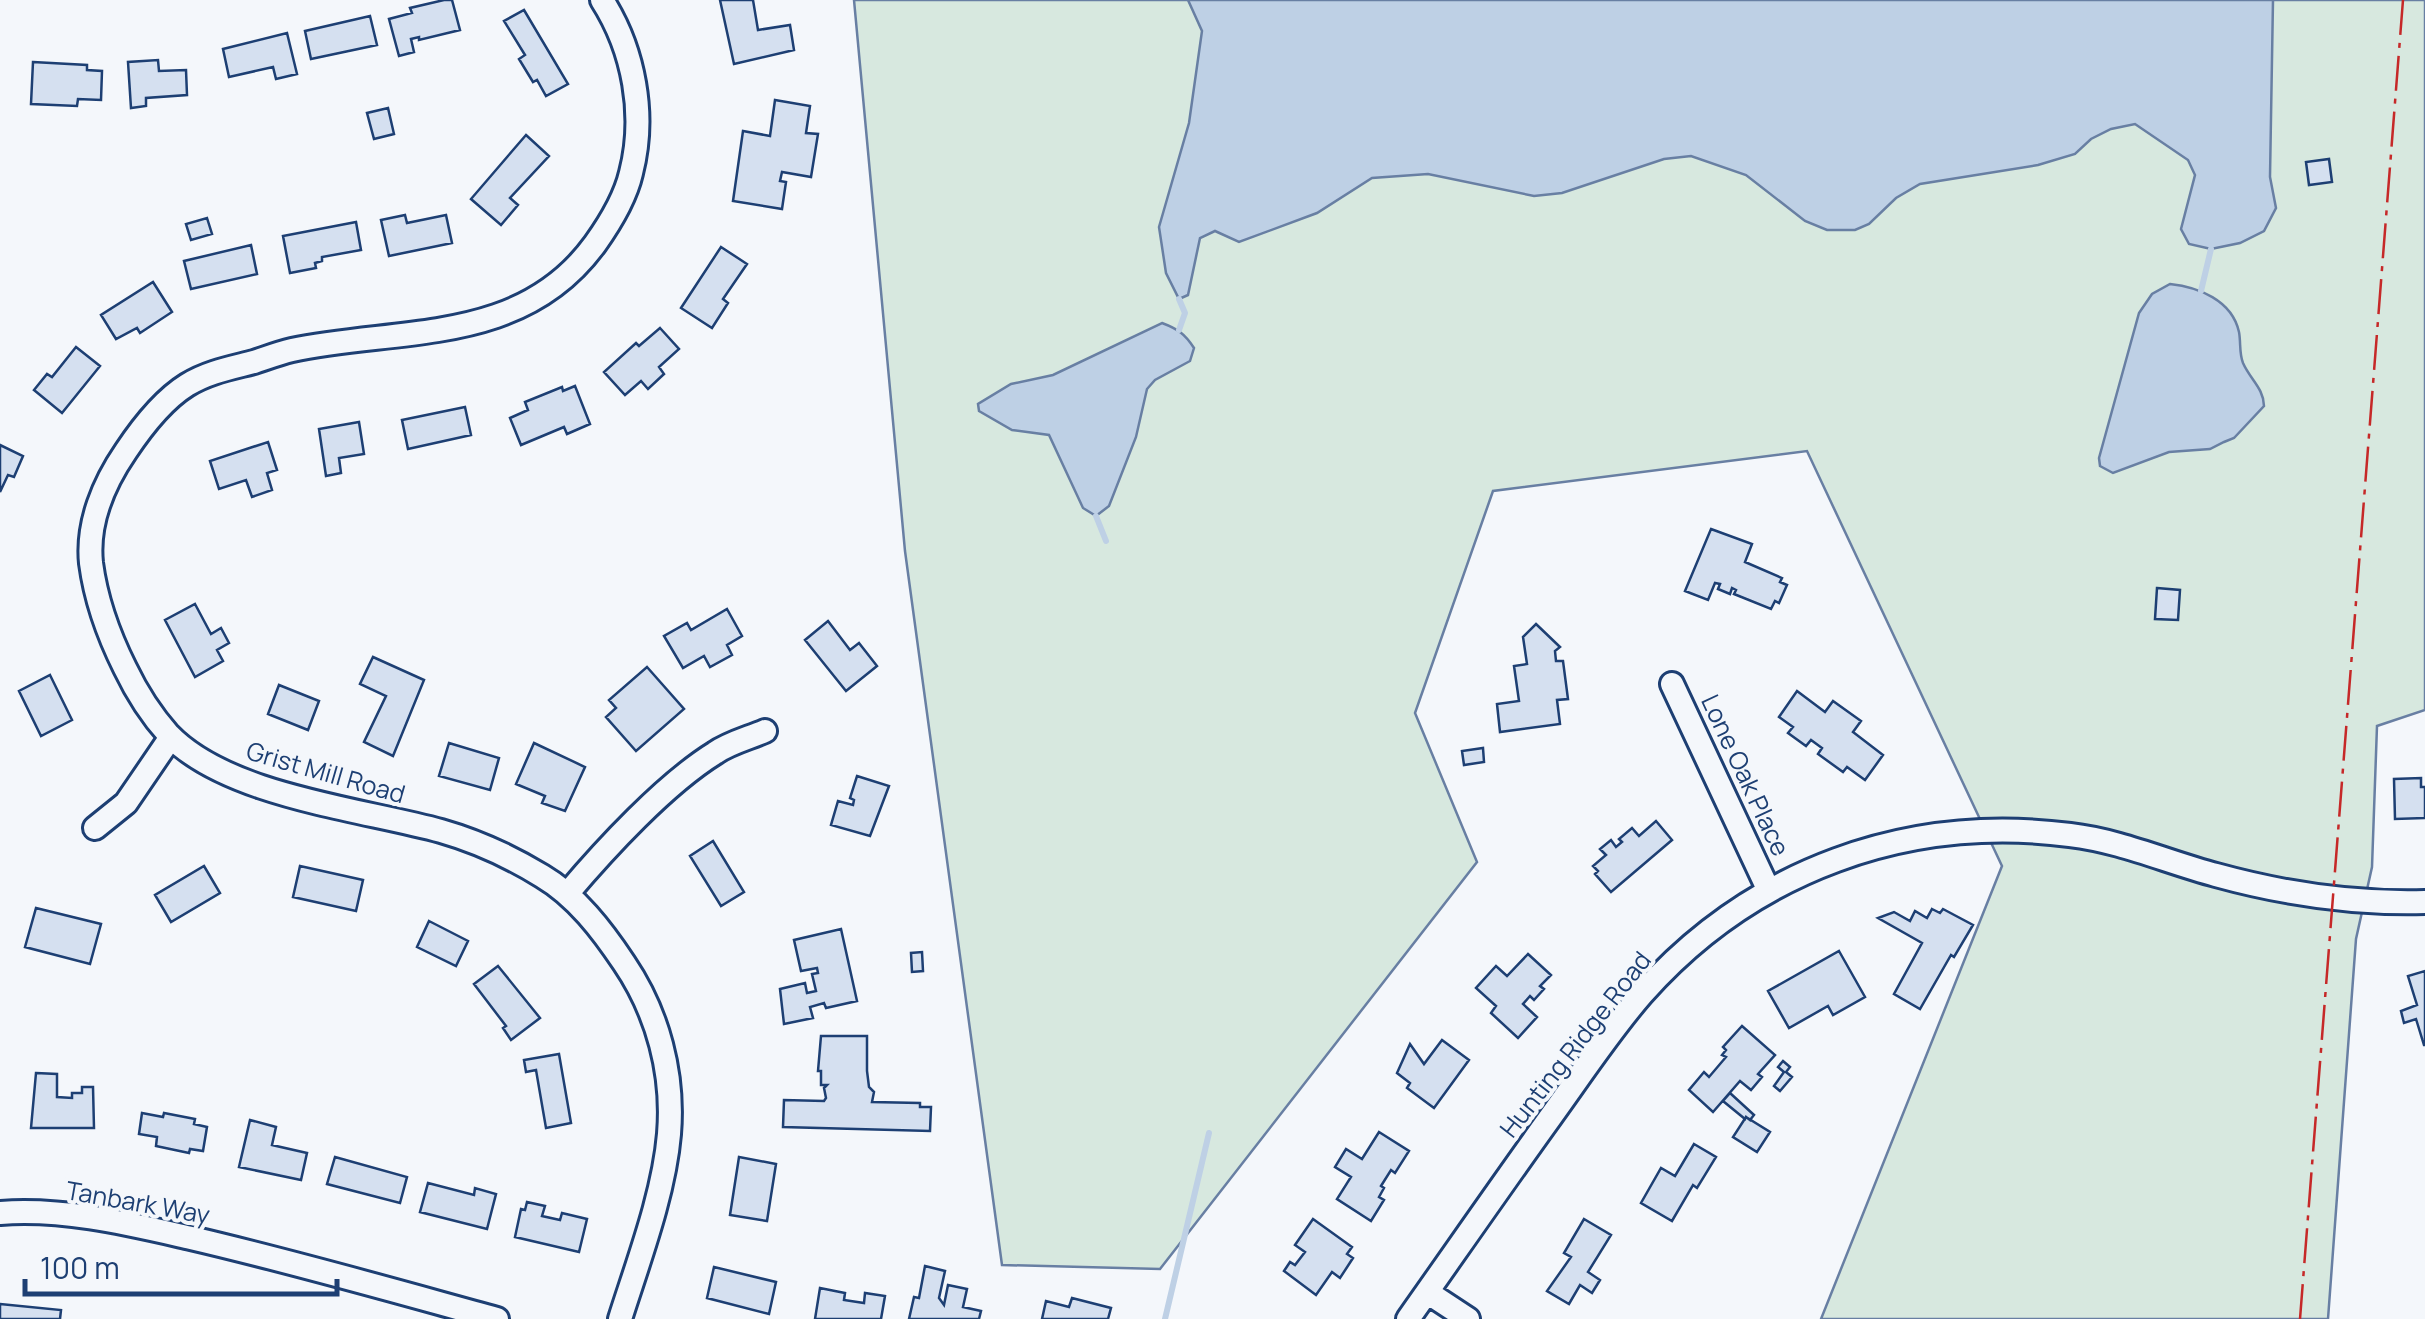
<svg xmlns="http://www.w3.org/2000/svg" width="2425" height="1319" viewBox="0 0 2425 1319" font-family="Manrope,sans-serif">
<style>
.green{fill:#d7e8df;stroke:#687fa3;stroke-width:2.5}
.water{fill:#bed0e5;stroke:#687fa3;stroke-width:2.5}
.lines{fill:none;stroke-linecap:round;stroke-linejoin:round}
.stream{stroke:#bed0e5;stroke-width:6}
.building{fill:#d5e0f0;stroke:#1d3f73;stroke-width:2.5}
.minor-casing{stroke:#1d3f73;stroke-width:28}
.minor{stroke:#f4f7fb;stroke-width:22}
.power{stroke:#c62828;stroke-width:2.5;stroke-dasharray:35 8 5 8;stroke-linecap:butt}
.labels{text-anchor:middle;dominant-baseline:central;stroke-width:8;stroke-linejoin:round;paint-order:stroke}
.street-label{font-size:25px;fill:#1d3f73;stroke:#f4f7fb}
</style>
<rect width="100%" height="100%" fill="#f4f7fb"/>
<!-- green -->
<path class="green" d="M854 0H2425V710L2377 726 2372 867 2356 939 2328 1319H1821L2002 866 1807 451 1493 491 1415 713 1477 862 1160 1269 1002 1265 905 551Z"/>
<!-- water -->
<path class="water" d="M1188 0H2273L2270 177 2276 208 2264 231 2240 243 2211 249 2189 244 2181 229 2195 175 2188 160 2135 124 2111 129 2091 139 2075 154 2038 165 1920 184 1896 198 1869 224 1855 230H1827L1805 221 1746 175 1691 156 1664 159 1562 193 1534 196 1428 174 1372 178 1317 213 1239 242 1215 231 1200 238 1188 295 1179 299 1166 273 1159 227 1189 123 1202 31Z
M2170 284C2198 287 2232 300 2239 332 2241 343 2239 353 2243 363 2250 379 2264 389 2264 406L2234 438 2224 442 2210 449 2169 452 2113 473 2100 466 2099 458 2139 313 2152 294Z
M1162 323C1178 329 1185 334 1194 348L1190 361 1155 380 1147 389 1136 437 1109 506 1096 516 1083 508 1049 435 1012 430 979 411 978 404 1011 384 1053 375Z"/>
<g class="lines">
<!-- stream -->
<path class="stream" d="M2201 291 2211 249
M1179 330 1185 313 1179 299
M1096 516 1106 541
M1165 1319 1209 1133"/>
</g>
<!-- building -->
<path class="building" d="M444 0H452L460 30 419 40V37L411 39 414 52 399 56 389 19 412 13 410 8Z
M720 0H753L758 30 790 25 794 50 734 64Z
M524 10 568 84 546 96 537 80 533 82 519 59 525 55 504 21Z
M370 16 377 45 311 59 305 31Z
M287 33 297 74 276 79 273 67 229 77 223 49Z
M158 60 159 71 186 70 187 95 146 98V106L131 108 128 62Z
M33 62 87 65V70L102 71 101 100 78 99 77 106 31 104Z
M775 100 810 106 806 133 818 134 811 177 782 172 780 181 786 182 782 209 733 201 743 131 770 136Z
M388 108 394 134 374 139 367 113Z
M526 135 549 156 510 198 518 205 501 225 471 199Z
M2329 159 2332 182 2309 185 2306 162Z
M405 215 407 223 446 215 452 243 389 256 381 220Z
M207 218 212 234 191 240 186 224Z
M356 222 361 250 322 257V261L315 263 316 268 290 273 283 236Z
M251 245 257 274 191 289 184 261Z
M721 247 747 264 723 299 728 303 712 328 681 308Z
M153 282 172 312 140 333 137 328 116 339 101 315Z
M660 328 679 349 659 367 664 374 648 389 641 381 625 395 604 372 636 343 639 346Z
M76 347 100 366 62 413 34 390 47 374 52 377Z
M575 386 590 424 567 434 564 427 521 445 510 418 528 410 525 402 562 387 563 391Z
M465 407 471 435 408 449 402 420Z
M359 422 364 454 339 458 341 473 326 476 319 429Z
M268 442 277 470 267 473 272 490 252 497 246 480 219 489 210 461Z
M0 445 23 456 14 477 8 475 0 492Z
M1711 529 1752 544 1745 562 1782 578 1780 582 1787 585 1779 603 1775 601 1771 609 1734 594 1736 590 1732 588 1730 594 1718 589 1720 584 1715 583 1708 600 1685 591Z
M2157 588 2180 590 2178 620 2155 619Z
M195 604 211 634 221 628 229 643 217 650 223 661 195 677 165 620Z
M727 609 742 636 727 645 732 655 710 667 704 656 683 668 664 636 687 623 691 630Z
M828 621 850 650 859 643 877 666 846 691 805 640Z
M1536 624 1560 647 1555 651 1556 661H1563L1568 699 1557 700 1560 724 1500 732 1497 704 1519 701 1514 666 1527 664 1523 637Z
M373 657 424 680 393 756 364 742 386 696 360 684Z
M647 667 684 709 636 751 606 717 616 708 609 700Z
M50 675 72 720 41 736 19 691Z
M279 685 319 701 308 730 268 714Z
M1797 691 1825 712 1833 701 1861 721 1853 732 1883 755 1865 780 1847 767 1843 772 1818 754 1822 748 1811 740 1806 746 1788 733 1793 727 1779 717Z
M449 743 499 758 490 790 439 776Z
M534 743 585 767 565 811 542 803 545 796 516 784Z
M1483 748 1484 762 1464 765 1462 751Z
M857 776 889 786 870 836 831 825 838 801 853 805 854 800 850 798Z
M2421 778V787H2425V818L2395 819 2394 779Z
M1656 821 1672 840 1611 892 1595 874 1598 871 1593 866 1606 855 1600 849 1611 840 1616 847 1622 842 1619 839 1632 828 1639 836Z
M713 841 744 892 721 906 690 856Z
M204 866 220 893 171 922 155 895Z
M300 866 363 880 356 911 293 897Z
M36 908 101 924 90 964 25 947Z
M1932 909 1940 913 1943 909 1973 925 1954 957 1951 955 1920 1009 1894 994 1922 943 1878 918 1894 912 1910 921 1915 911 1927 918Z
M429 921 468 941 456 966 417 947Z
M841 929 857 1001 826 1008 824 1003 810 1007 813 1018 784 1024 780 989 805 983 807 993 816 991 812 974 818 973 817 968 801 971 794 940Z
M1839 951 1865 997 1833 1015 1828 1006 1789 1028 1768 991Z
M922 952 923 971 912 972 911 953Z
M1528 954 1551 975 1540 986 1544 989 1534 1000 1530 996 1523 1004 1537 1017 1518 1038 1491 1013 1496 1006 1476 988 1496 966 1507 976Z
M498 966 540 1018 511 1040 503 1028 506 1026 474 984Z
M2425 971V1045H2424L2416 1019 2404 1023 2401 1011 2417 1005 2408 976Z
M1742 1026 1775 1055 1758 1074 1762 1077 1751 1090 1740 1081 1713 1112 1689 1090 1704 1072 1709 1077 1726 1057 1722 1055 1726 1050 1723 1047Z
M821 1036H867V1071L869 1087 874 1092 872 1102 920 1103V1107H931L930 1131 783 1127 784 1100 824 1101 826 1098 824 1088 827 1085H821V1071H818Z
M1442 1040 1469 1060 1434 1108 1407 1088 1410 1083 1397 1073 1410 1044 1424 1064Z
M559 1054 571 1123 546 1128 536 1070 526 1072 524 1060Z
M1783 1061 1790 1067 1786 1072 1792 1077 1780 1091 1774 1086 1784 1072 1778 1067Z
M36 1073 57 1074V1097L72 1098V1093H82V1087H93L94 1128H31Z
M1730 1093 1754 1115 1750 1120 1746 1117 1745 1119 1723 1101Z
M142 1113 163 1117 164 1113 195 1119 194 1124 207 1127 203 1151 190 1149 189 1153 156 1146 157 1137 139 1134Z
M1746 1117 1770 1132 1757 1152 1733 1137Z
M250 1120 276 1127 272 1145 307 1153 301 1180 239 1167Z
M1379 1132 1409 1151 1395 1173 1391 1170 1381 1186 1384 1188 1379 1197 1384 1200 1371 1221 1337 1199 1351 1177 1335 1167 1346 1149 1362 1159Z
M1694 1144 1716 1157 1697 1188 1693 1185 1672 1221 1641 1203 1661 1168 1675 1176Z
M335 1157 407 1177 400 1203 327 1184Z
M739 1157 776 1164 767 1221 730 1215Z
M428 1183 474 1195 475 1188 496 1194 487 1229 420 1212Z
M527 1202 545 1206 542 1216 560 1220 562 1213 587 1219 579 1252 515 1237 521 1209 525 1210Z
M1313 1219 1352 1247 1347 1254 1353 1258 1340 1278 1332 1272 1316 1295 1284 1271 1290 1262 1295 1265 1305 1252 1295 1245Z
M1584 1219 1611 1235 1588 1272 1600 1280 1592 1293 1580 1285 1569 1304 1547 1291 1571 1257 1564 1253Z
M925 1266 945 1271 939 1298 944 1305 948 1285 967 1289 963 1307 981 1311 979 1319H909L914 1297 919 1298Z
M714 1267 776 1282 769 1314 707 1298Z
M820 1288 845 1293 844 1300 864 1303 865 1293 885 1296 881 1319H815Z
M1072 1298 1111 1308 1108 1319H1042L1046 1301 1069 1307Z
M0 1304 61 1310 60 1319H0Z"/>
<g class="lines">
<defs>
<path id="minor" d="M602 0C634 50 646 115 631 173 625 199 610 223 595 244 521 346 400 327 292 350 279 353 266 358 254 362 231 368 208 372 187 385 163 400 142 427 126 451 104 483 87 523 91 563 96 601 108 634 125 668 136 691 151 715 169 735 228 796 361 809 441 831 476 841 511 857 542 876 576 896 602 930 624 963 658 1013 674 1074 669 1134 664 1194 638 1262 620 1319
M1672 684 1769 891
M95 828 126 803 171 737
M567 894C605 849 665 784 715 753 729 743 749 738 765 731
M0 1213C64 1208 129 1224 191 1238 294 1262 395 1291 497 1319
M1427 1292 1468 1319
M1408 1319C1456 1251 1503 1183 1552 1115 1581 1075 1609 1032 1642 994 1752 870 1907 814 2070 835 2121 841 2167 862 2216 875 2285 894 2354 904 2425 902"/>
</defs>
<!-- minor casing -->
<use href="#minor" class="minor-casing"/>
<!-- minor -->
<use href="#minor" class="minor"/>
<!-- power -->
<path class="power" d="M2300 1319 2403 0"/>
</g>
<g class="labels">
<!-- street labels -->
<g class="street-label">
<text transform="translate(326 772) rotate(16)">Grist Mill Road</text>
<text transform="translate(1746 775) rotate(65)">Lone Oak Place</text>
<text transform="translate(1575 1044) rotate(-52)">Hunting Ridge Road</text>
<text transform="translate(138 1202) rotate(10)">Tanbark Way</text>
</g>
</g>
<!-- scale -->
<path d="M25 1279v15h312v-15" fill="none" stroke="#1d3f73" stroke-width="5"/>
<text x="40" y="1279" font-size="30" fill="#1d3f73" stroke="#f4f7fb" stroke-width="8" paint-order="stroke">100 m</text>
</svg>
